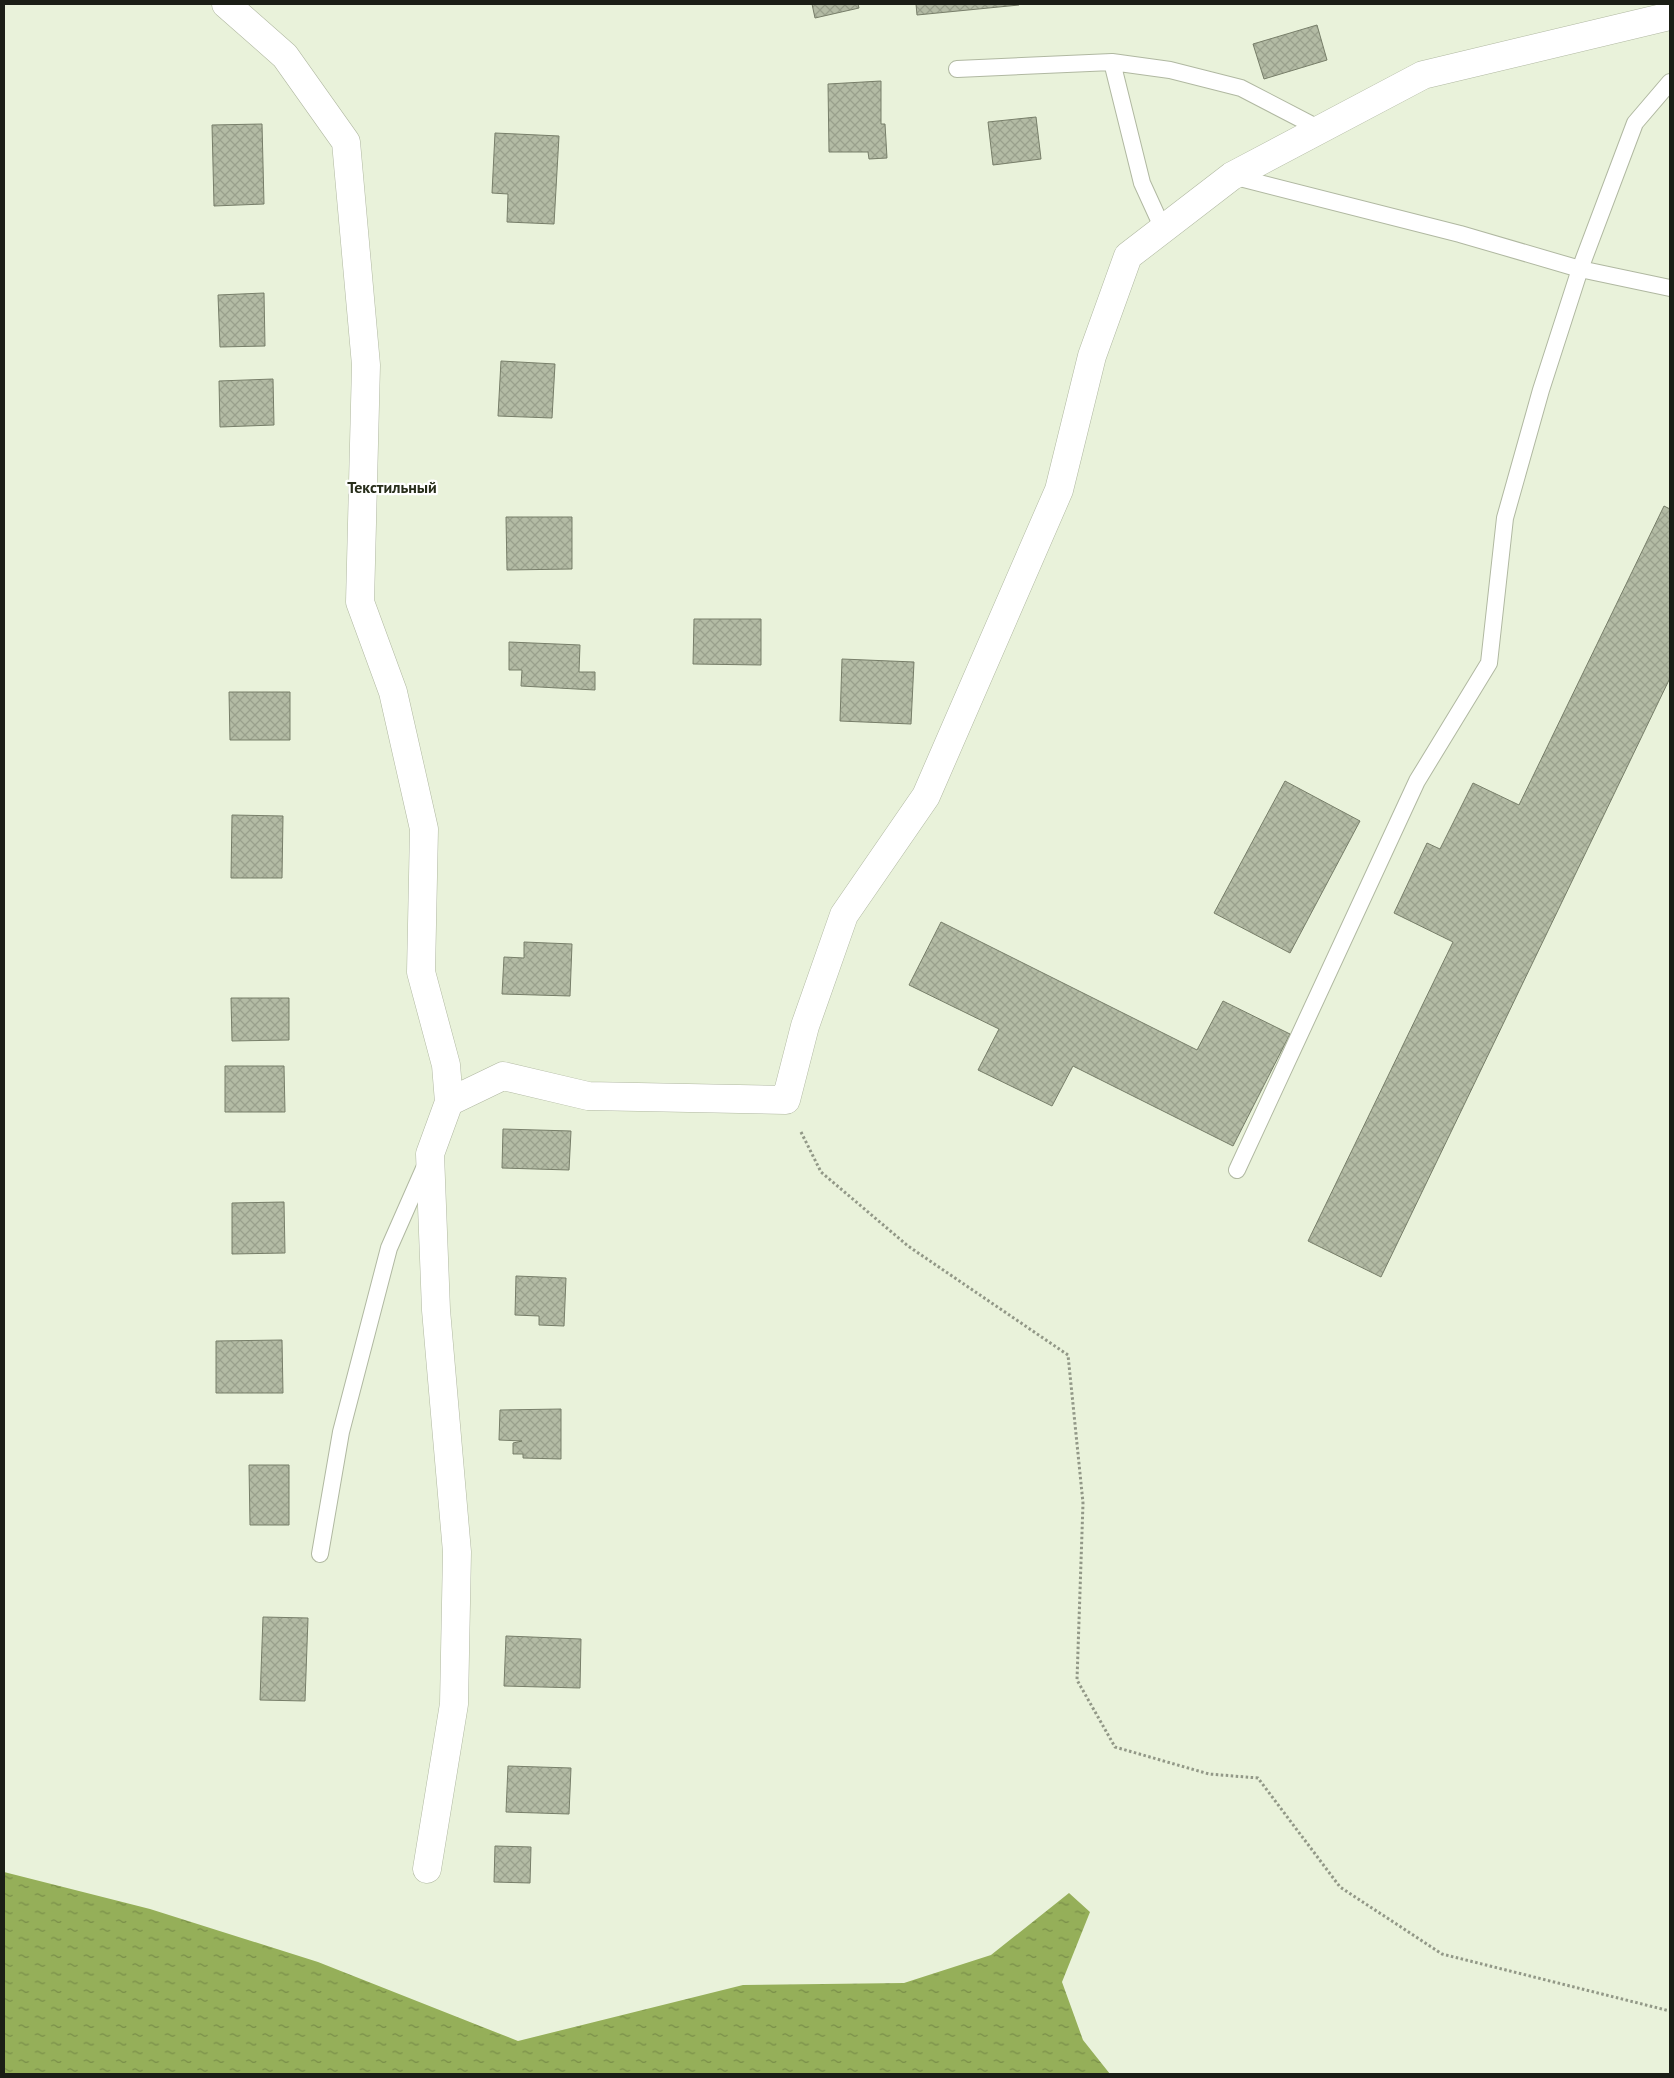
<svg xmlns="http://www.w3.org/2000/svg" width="1674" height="2078" viewBox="0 0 1674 2078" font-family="'PT Sans',sans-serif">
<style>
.water{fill:url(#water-ripples)}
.building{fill:url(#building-cross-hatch);stroke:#777e69}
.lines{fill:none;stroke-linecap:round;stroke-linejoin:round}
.lane-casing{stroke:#b0b8a1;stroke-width:18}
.street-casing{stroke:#b0b8a1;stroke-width:29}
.path{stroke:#929887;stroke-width:3;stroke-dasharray:2.5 2.5;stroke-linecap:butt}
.lane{stroke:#fff;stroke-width:16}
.street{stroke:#fff;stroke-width:28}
.labels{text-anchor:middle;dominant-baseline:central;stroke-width:4.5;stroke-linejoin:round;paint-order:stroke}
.neighbourhood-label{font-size:16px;font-weight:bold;fill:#282e1b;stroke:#fff}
</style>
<defs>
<pattern id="water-ripples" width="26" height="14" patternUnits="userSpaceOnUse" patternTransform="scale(1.25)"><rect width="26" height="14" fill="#95af59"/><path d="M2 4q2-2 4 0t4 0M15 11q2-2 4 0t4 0" fill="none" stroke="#798e49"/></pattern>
<pattern id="building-cross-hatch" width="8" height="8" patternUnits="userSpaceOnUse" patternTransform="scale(1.25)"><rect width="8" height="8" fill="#b3bba4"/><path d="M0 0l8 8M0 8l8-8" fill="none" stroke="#99a08c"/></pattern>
</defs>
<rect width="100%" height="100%" fill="#e9f2da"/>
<!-- water -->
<path class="water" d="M4 1872 150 1909 318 1962 518 2041 743 1985 904 1983 991 1955 1069 1893 1090 1912 1062 1982 1083 2040 1110 2074H4Z"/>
<!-- building -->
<path class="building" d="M812 4H858L859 8 815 18Z
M916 4H1019V5L917 15Z
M1317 25 1327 60 1264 79 1253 44Z
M881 81V124H885L887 158 869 159 868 152H829L828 84Z
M1036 117 1041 159 993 165 988 122Z
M262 124 264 204 214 206 212 125Z
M495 133 559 136 554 224 507 222 508 194 492 193Z
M264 293 265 346 220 347 218 295Z
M501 361 555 364 552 418 498 416Z
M273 379 274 425 220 427 219 381Z
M1664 506 1670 509V678L1381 1277 1308 1241 1453 942 1394 913 1427 843 1440 849 1473 783 1519 805Z
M506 517H572V569L507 570Z
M694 619H761V665L693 664Z
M509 642 580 645 579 672H595V690L521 686 522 670H509Z
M842 659 914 662 911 724 840 721Z
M229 692H290V740H230Z
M1285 781 1360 821 1290 953 1214 913Z
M232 815 283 816 282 878H231Z
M941 922 1197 1050 1223 1001 1290 1034 1233 1146 1073 1066 1052 1106 978 1070 999 1029 909 985Z
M524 942 572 944 570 996 502 994 504 957 524 958Z
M231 998H289V1040L232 1041Z
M225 1066H284L285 1112H225Z
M503 1129 571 1131 569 1170 502 1168Z
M284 1202 285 1253 232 1254V1203Z
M516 1276 566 1278 564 1326 539 1325V1316L515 1315Z
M282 1340 283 1393H216V1341Z
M561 1409V1459L523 1458V1454H513V1443L522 1441 499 1440 500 1410Z
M249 1465H289V1525H250Z
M263 1617 308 1618 305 1701 260 1700Z
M506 1636 581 1639 580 1688 504 1686Z
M508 1766 571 1768 569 1814 506 1812Z
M495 1846 531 1847 530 1883 494 1882Z"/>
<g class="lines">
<defs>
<path id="lane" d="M1112 62 1142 183 1163 229
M957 69 1112 62 1170 70 1241 88 1320 129
M1232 176 1460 234 1580 269 1670 288
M1237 1170 1417 781 1489 663 1505 518 1541 390 1580 269 1635 123 1670 82
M320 1554 341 1432 389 1248 426 1164"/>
<path id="street" d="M226 4 285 56 346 142 366 365 360 602 393 692 424 829 421 972 446 1065 449 1102 503 1076 588 1096 786 1100 805 1026 844 915 926 796 1059 490 1092 356 1128 256 1232 176 1423 75 1670 16
M427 1869 454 1704 457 1552 436 1310 430 1154 449 1102"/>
</defs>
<!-- lane casing -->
<use href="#lane" class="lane-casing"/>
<!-- street casing -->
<use href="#street" class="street-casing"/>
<!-- path -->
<path class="path" d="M801 1132 821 1172 908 1246 1068 1355 1083 1503 1077 1680 1115 1747 1209 1774 1258 1778 1340 1887 1442 1954 1670 2011"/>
<!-- lane -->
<use href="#lane" class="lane"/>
<!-- street -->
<use href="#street" class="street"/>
</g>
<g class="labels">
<!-- neighbourhood labels -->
<g class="neighbourhood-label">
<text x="392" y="487">Текстильный</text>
</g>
</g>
<!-- border -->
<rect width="1674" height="2078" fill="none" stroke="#1b1e16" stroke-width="10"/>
</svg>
